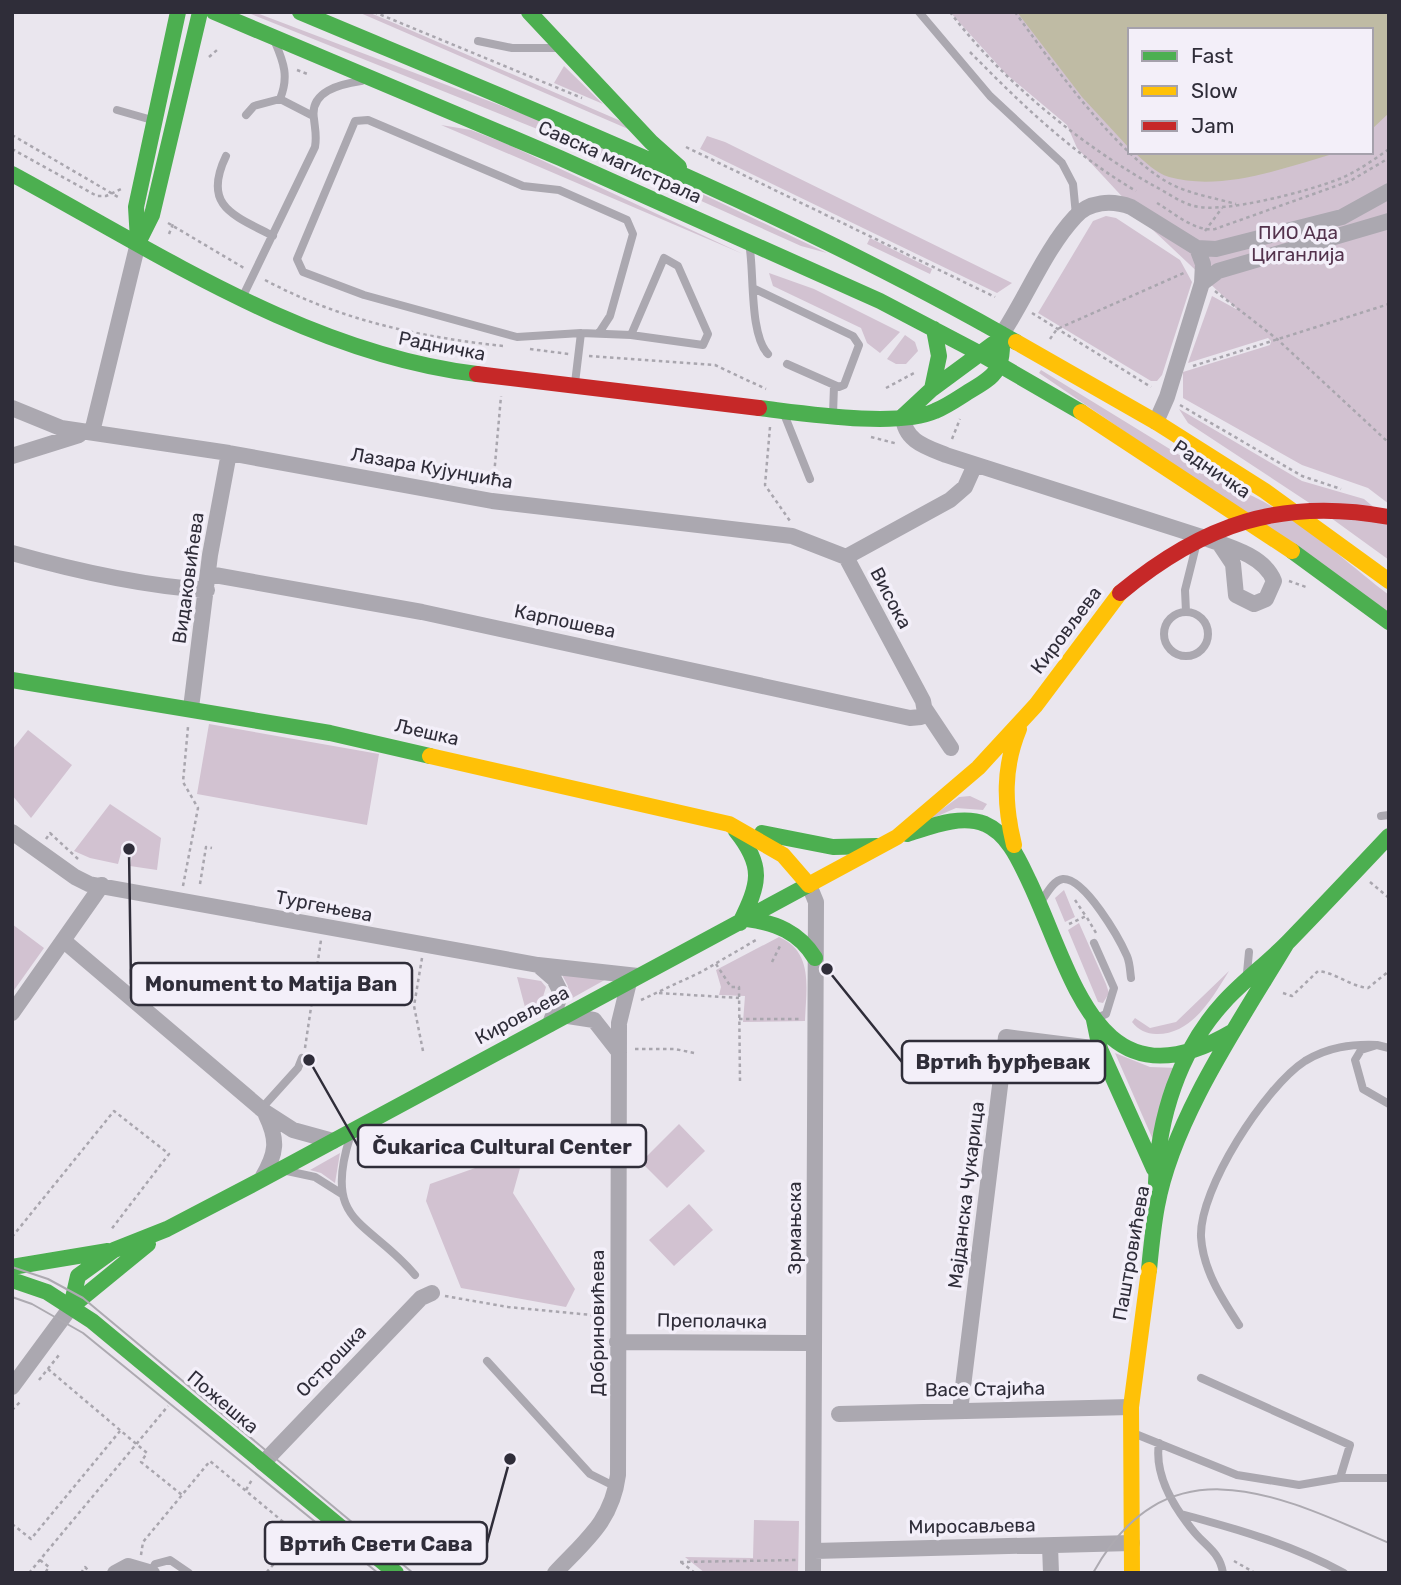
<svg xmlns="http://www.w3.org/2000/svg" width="1401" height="1585" viewBox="0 0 1401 1585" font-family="Rubik,sans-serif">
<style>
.green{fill:#d2c2d1;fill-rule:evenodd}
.water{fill:#bfbba4}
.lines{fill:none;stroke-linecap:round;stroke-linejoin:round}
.path{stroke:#a9a6ae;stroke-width:2.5;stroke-dasharray:3.5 3.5;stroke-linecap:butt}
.lane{stroke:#aba8b0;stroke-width:8}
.street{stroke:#aba8b0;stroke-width:16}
.fast{stroke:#4caf50;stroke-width:16}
.slow{stroke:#ffc107;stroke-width:16}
.jam{stroke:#c62828;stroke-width:16}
.tram{stroke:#adaab1;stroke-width:2}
.jam-bridge{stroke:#c62828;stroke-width:16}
.labels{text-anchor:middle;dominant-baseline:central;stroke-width:7;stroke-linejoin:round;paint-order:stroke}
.street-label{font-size:19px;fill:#2f2d39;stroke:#f3eff9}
.park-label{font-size:19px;fill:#54334d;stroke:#f3eff9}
.leader{fill:none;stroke:#2f2d39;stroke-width:2.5}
.callout-dot{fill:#2f2d39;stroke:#f3eff9;stroke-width:2.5}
.callout{fill:#f3eff9;stroke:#2f2d39;stroke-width:2.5}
.callout-label{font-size:21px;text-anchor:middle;font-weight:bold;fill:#2f2d39}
</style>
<rect width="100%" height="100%" fill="#eae6ee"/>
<!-- green -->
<path class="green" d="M246 12H254L573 133 827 253 801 246 577 145Z
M358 12H368L394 23 630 125 635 132Z
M950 12H1389V504L1368 488 1302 465 1183 398V372L1270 345 1271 341 1268 338 1188 363 1212 296 1238 310 1155 232 1077 148 1067 125 1006 74ZM1130 30H1371V152H1130Z
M564 66 603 104 554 83Z
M441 125 471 130 507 144 743 254Z
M707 136 725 142 1012 283 997 293 700 149Z
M1106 216 1116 218 1180 260 1192 282 1162 375 1157 381H1151L1038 313 1093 221Z
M870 238 932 269 930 274 867 244Z
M769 273 814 289 900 332 880 353 867 343 861 328 773 286Z
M905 335 915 342 918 351 906 364H896L887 359Z
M1041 370 1235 489C1288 507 1344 561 1389 595V612L1039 373Z
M1179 409 1302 481 1364 499 1389 520V560L1320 510 1188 423Z
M209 724 379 754 367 825 197 794Z
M28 730 72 765 31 818 12 795V750Z
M970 796 987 804 983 810 956 808 924 822 959 797Z
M110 804 161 838 157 870 130 866 134 845 124 842 118 864 90 858 74 851Z
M1064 890 1075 917 1065 922 1055 898Z
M1079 923 1106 984 1109 993 1103 1003 1098 1002 1068 930Z
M12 924 44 948 12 993Z
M779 937C814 952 806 989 805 1021L743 1022 745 996 719 995 721 987 716 970Z
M1229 971C1212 998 1192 1035 1156 1034 1147 1034 1138 1030 1132 1022L1135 1018 1150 1028 1176 1022Z
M561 973 610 977 567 1001 568 986Z
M517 977 541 981 546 987 542 1000 526 1011Z
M1115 1053 1150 1067 1178 1068 1154 1142Z
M679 1124 705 1151 667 1188 641 1162Z
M484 1138H517L522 1161 513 1193 575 1289 566 1307 461 1288 426 1201 430 1184 492 1162Z
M340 1153 335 1183 321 1173 310 1170Z
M689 1204 713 1230 674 1266 649 1240Z
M754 1520 799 1521 798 1573H705L685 1557 753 1558Z"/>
<!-- water -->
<path class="water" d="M1017 12H1389V113L1371 130V30H1130V149L1082 97Z
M1134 152H1339C1287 167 1223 192 1169 177 1156 173 1144 161 1134 152Z"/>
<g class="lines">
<!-- path -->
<path class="path" d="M374 12 582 98
M950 12C1001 80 1082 146 1156 187 1168 193 1181 203 1194 206 1223 214 1309 191 1339 179 1357 172 1373 160 1389 149
M1015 12C1051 62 1116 154 1169 183 1189 194 1215 198 1236 204
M970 52C1021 104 1073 154 1136 191
M209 57 217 50
M297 70 310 75
M12 135 118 197
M686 147 995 297
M12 149 97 196H106L121 189
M1157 203C1174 213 1195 232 1215 229L1350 181 1389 158
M168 223 244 268
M1205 231 1222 208
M169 234 173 224
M265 280C340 320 419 337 503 346
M1215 291 1277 339 1389 443
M1032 313 1151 387
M1050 339 1057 329 1186 272
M530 349 569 354
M589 356 715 365 766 389
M1193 366 1389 304
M886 388 914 373
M1180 405 1302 476 1341 489
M770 427 765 485 790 521
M871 437 898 444
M952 439 960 419
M493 487 501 396
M1289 581 1306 587
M46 839 50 833 78 859
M1370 882 1389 898
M200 884 206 847 212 848
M183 886 198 808 183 782 188 727
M1075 900 1085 915
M1069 924 1086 916 1096 933
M422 958 414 1006 423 1051
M772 962 780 946
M716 964 731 987H739L740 1082
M659 993 739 998
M1283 993 1292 996 1318 971C1336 973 1350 986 1368 988L1389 971
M641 1000 701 972 756 940
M739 1019H799
M305 1048 321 940
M635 1049H675L694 1053
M12 1237 114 1111 169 1154 110 1231
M445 1296 508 1307 602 1316
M48 1369 147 1453 141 1462 182 1495 210 1461 299 1535 266 1573
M39 1380 59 1355
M12 1410 21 1401
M246 1490 253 1478
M12 1524 31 1539 120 1431
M141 1555 143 1542 182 1495
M40 1560 49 1567 45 1573
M1234 1561 1255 1573
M680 1562 799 1560
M681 1562 695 1573
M29 1573 168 1406
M81 1573 85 1567 91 1573"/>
<!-- lane -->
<path class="lane" d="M919 12 990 96 1062 163 1073 184 1076 215
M478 41 512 48H556
M280 99 313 116
M117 110 152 120
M246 115 254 106 280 99C289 77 284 63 275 42
M226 156C202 206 233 215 273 236
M750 250C754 278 750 335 768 354
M755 289 853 336 859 345 844 385 839 387 787 364
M243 296 315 147C317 136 315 129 314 119 309 91 341 84 361 81
M581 333 631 335 703 345 708 334 678 266 664 258 631 335
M575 383 581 333 517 337 364 295 303 272 297 259 355 121 368 120 523 186 559 190 627 220 633 234 610 316 599 333
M784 414 810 479
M833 414 834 386
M1186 612 1185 590 1196 546
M1164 634a22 22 0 1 1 44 0a22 22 0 1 1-44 0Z
M1381 816 1389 815
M1041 902C1046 895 1053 880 1063 879 1085 878 1119 938 1127 956 1130 963 1130 971 1131 978
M1094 943 1114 988 1106 1014 1097 1018
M1247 973 1249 952
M1389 1048 1377 1045 1361 1050 1355 1060 1363 1089 1389 1104
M261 1109 298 1068 302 1058
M350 1137C322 1225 369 1220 415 1275
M287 1171 315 1177 342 1194
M1239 1325C1222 1299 1203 1270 1201 1237 1199 1189 1265 1087 1305 1061 1328 1047 1351 1044 1377 1045
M487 1361 590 1474 616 1487
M1201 1378 1350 1445 1340 1478
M1133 1433 1237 1475 1299 1485 1340 1478H1389
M1159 1443C1154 1475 1174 1508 1195 1533 1207 1547 1220 1553 1223 1573
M1181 1514C1238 1529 1292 1545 1344 1573
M151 1572 155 1564 170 1560 189 1573"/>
<!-- street -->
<path class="street" d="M1202 283 1218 271 1389 221
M1002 334C1026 298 1046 248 1075 217 1089 201 1112 200 1131 207L1197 248 1216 249 1342 217 1389 191
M12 408 61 428 229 453 492 501 792 536 846 557
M903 416C904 441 926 447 946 455L1199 536C1223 545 1264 554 1274 581L1266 599 1254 604 1236 595 1233 564 1219 543
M1156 422 1167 397 1202 283 1203 264 1197 248
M92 432 138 243
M12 456 79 435
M12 553C76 571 141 586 207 590
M846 557 950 500 965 487 974 467
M209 574 422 612 910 718 921 717 925 712 923 701 846 557
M191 708 210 555 229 453
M925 709 951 748
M12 832 75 877 89 884 538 965 638 976
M809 885 816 902 813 1573
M64 941 265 1112 293 1130 333 1141
M538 965 554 979 561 993 550 1024
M12 1013 102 885
M568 1016 594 1020 619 1052
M262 1178C277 1153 278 1140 266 1115
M617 1342 806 1343
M12 1387 71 1307
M960 1411 1006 1037 1100 1049
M839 1414 1131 1407
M263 1463 421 1298 432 1293
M1050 1546 1051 1573
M814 1551 1132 1543
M115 1573 128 1566 152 1573
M555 1573C586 1540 612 1521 618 1475L619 1023 629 982"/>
<!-- fast -->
<path class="fast" d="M214 12 560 158 880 301 979 353 1081 412
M300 12C543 114 787 211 1016 342
M529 12 651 142 679 167
M12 174C158 253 309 354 477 374
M138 240 136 207 178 12
M138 243 152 215 200 12
M932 389 939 356 934 329
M759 408C802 413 897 428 935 411 947 406 957 399 968 392 998 375 1003 369 1002 334
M903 416 932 389 993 344
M1292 551 1389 622
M12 680 330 733 430 756
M736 831C765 867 759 884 740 923
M762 833 833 847 877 846
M907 834C930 827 960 814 985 824 1008 834 1019 860 1029 881 1074 976 1097 1111 1232 1032
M747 919C776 923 799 932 815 958
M1094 1020 1100 1049 1154 1169
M1156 1183C1158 1118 1179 1051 1224 1002 1244 980 1269 962 1290 940 1323 906 1356 871 1389 836
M12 1267 108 1251
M1149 1270C1151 1249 1153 1227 1157 1206 1173 1118 1241 1020 1287 943
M12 1280 47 1292 92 1321 396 1573
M71 1307 78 1276 114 1250 167 1229 261 1180 810 884
M71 1307 148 1244"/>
<!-- slow -->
<path class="slow" d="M1016 342 1156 422 1265 491 1389 581
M1081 412 1292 551
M430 756 729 824 783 855 809 885
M1014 845C1004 804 1003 768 1019 729
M810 884 897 837 978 768 1036 705 1120 593
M1132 1573 1131 1407 1149 1270"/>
<!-- jam -->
<path class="jam" d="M477 374 759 408"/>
<!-- tram -->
<path class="tram" d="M12 1267 48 1279 83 1298 413 1573
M12 1297 32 1304 83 1333 378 1573
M1093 1573C1168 1438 1280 1496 1389 1543"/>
<!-- jam-bridge -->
<path class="jam-bridge" d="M1120 593C1203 524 1282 497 1389 517"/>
</g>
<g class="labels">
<!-- street labels -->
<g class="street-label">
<text transform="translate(620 162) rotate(24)">Савска магистрала</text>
<text transform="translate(442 346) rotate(11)">Радничка</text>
<text transform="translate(432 468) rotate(10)">Лазара Кујунџића</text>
<text transform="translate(1212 469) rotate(34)">Радничка</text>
<text transform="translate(188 578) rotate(-82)">Видаковићева</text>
<text transform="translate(891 598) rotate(62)">Висока</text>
<text transform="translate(565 621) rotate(12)">Карпошева</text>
<text transform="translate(1066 630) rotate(-53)">Кировљева</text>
<text transform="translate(427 732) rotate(13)">Љешка</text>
<text transform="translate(324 906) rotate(11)">Тургењева</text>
<text transform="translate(522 1015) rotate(-28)">Кировљева</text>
<text transform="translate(966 1195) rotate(-83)">Мајданска Чукарица</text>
<text transform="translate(794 1228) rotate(-90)">Зрмањска</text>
<text transform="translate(1131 1253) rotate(-80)">Паштровићева</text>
<text transform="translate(712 1321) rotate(1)">Преполачка</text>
<text transform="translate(597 1323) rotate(-90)">Добриновићева</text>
<text transform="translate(331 1361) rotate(-46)">Острошка</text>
<text transform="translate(985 1389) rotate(-1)">Васе Стајића</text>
<text transform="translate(223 1402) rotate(40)">Пожешка</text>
<text transform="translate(972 1526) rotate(-1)">Миросављева</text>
</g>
<!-- park labels -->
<g class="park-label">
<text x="1298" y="232">ПИО Ада<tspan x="1298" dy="22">Циганлија</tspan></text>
</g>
</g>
<!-- callouts -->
<path class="leader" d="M129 849L131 984M827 969L902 1062M309 1060L358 1146M510 1459L487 1543"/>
<g class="callout-dot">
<circle cx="129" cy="849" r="7"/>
<circle cx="827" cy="969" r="7"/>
<circle cx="309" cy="1060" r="7"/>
<circle cx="510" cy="1459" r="7"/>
</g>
<g class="callout">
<rect x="131" y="963" width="281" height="42" rx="7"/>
<rect x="902" y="1041" width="203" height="42" rx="7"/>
<rect x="358" y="1125" width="288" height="42" rx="7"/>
<rect x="265" y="1522" width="222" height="42" rx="7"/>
</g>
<g class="callout-label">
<text x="271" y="991">Monument to Matija Ban</text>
<text x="1003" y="1069">Вртић ђурђевак</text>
<text x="502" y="1154">Čukarica Cultural Center</text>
<text x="376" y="1551">Вртић Свети Сава</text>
</g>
<!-- border -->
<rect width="1401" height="1585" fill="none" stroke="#2f2d39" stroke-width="28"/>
<!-- legend -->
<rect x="1128" y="28" width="245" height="126" fill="#f3eff9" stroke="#a5a1ac" stroke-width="2"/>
<rect x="1142" y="51" width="35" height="10" fill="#4caf50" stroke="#a5a1ac" stroke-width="2"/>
<text x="1191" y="63" font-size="21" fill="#2f2d39">Fast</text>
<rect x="1142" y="86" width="35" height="10" fill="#ffc107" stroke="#a5a1ac" stroke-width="2"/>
<text x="1191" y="98" font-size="21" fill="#2f2d39">Slow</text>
<rect x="1142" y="121" width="35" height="10" fill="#c62828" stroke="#a5a1ac" stroke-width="2"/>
<text x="1191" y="133" font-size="21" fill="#2f2d39">Jam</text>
</svg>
